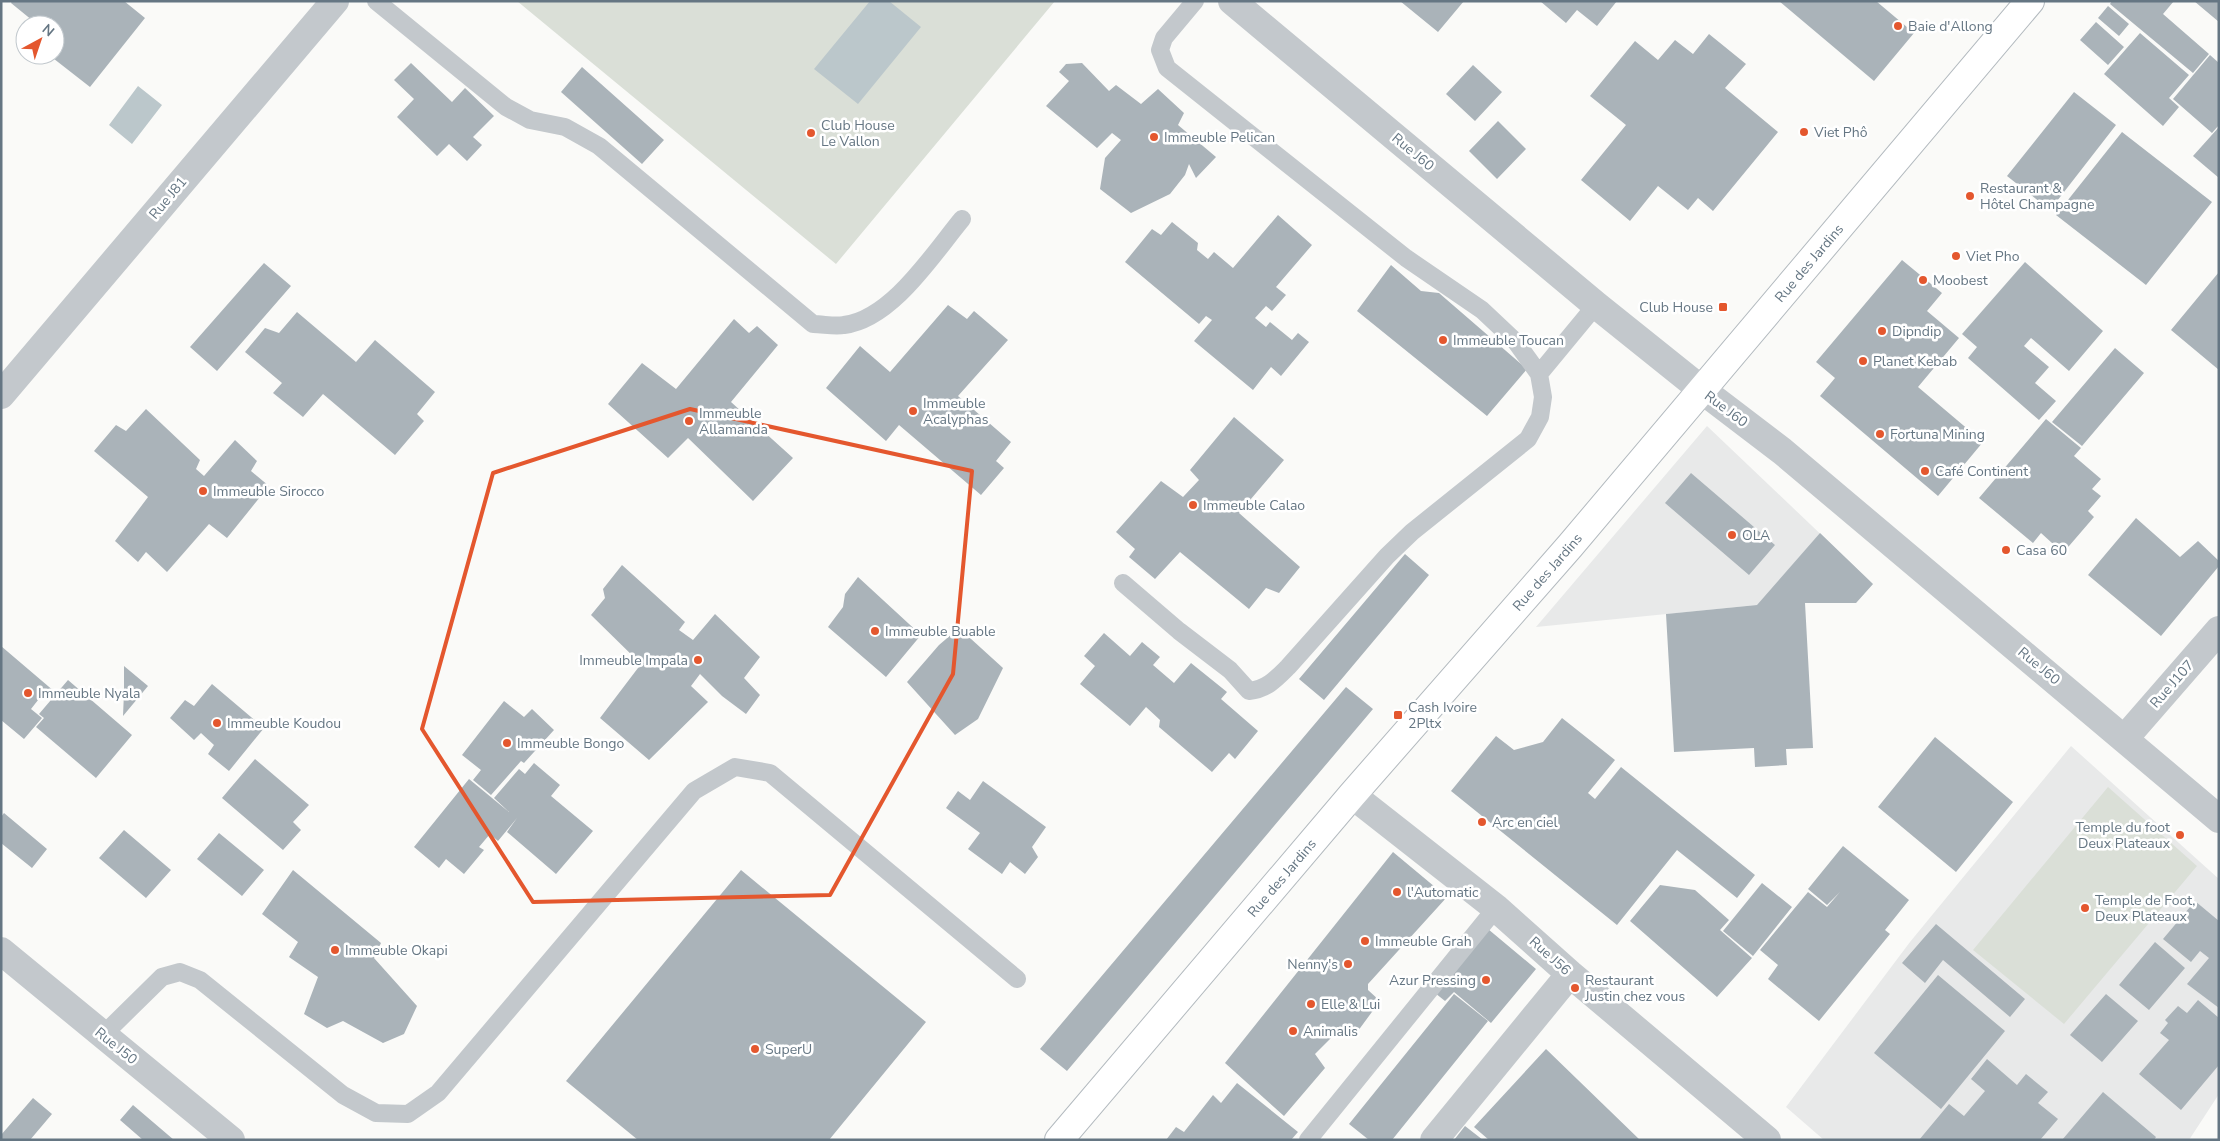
<svg xmlns="http://www.w3.org/2000/svg" width="2220" height="1141" viewBox="0 0 2220 1141" font-family="'Nunito Sans',sans-serif">
<style>
.built{fill:#e8e9e9}
.green{fill:#dadfd7}
.water{fill:#bbc7cb}
.building{fill:#aab3b9}
.lines{fill:none;stroke-linecap:round;stroke-linejoin:round}
.secondary-casing{stroke:#b3babf;stroke-width:30}
.service{stroke:#c3c8cc;stroke-width:18}
.minor{stroke:#c3c8cc;stroke-width:28}
.secondary{stroke:#fff;stroke-width:28}
.marked{fill:none;stroke:#e4572e;stroke-width:4;stroke-linejoin:round}
.poi-dot{fill:#e4572e;stroke:#fff;stroke-width:2}
.labels{text-anchor:middle;dominant-baseline:central;stroke-width:5;stroke-linejoin:round;paint-order:stroke}
.poi-label{font-size:14px;fill:#657683;stroke:#fff;text-anchor:start}
.street-label{font-size:14px;fill:#657683;stroke:#fff}
</style>
<rect width="100%" height="100%" fill="#fafaf8"/>
<!-- built -->
<path class="built" d="M1707 426 1873 584 1856 603H1805L1757 605 1536 627Z
M2071 746 2219 879V1094L2189 1140H1824L1786 1107 1910 942Z"/>
<!-- green -->
<path class="green" d="M517 1H1055L836 264Z
M2108 787 2197 866 2064 1024 1973 950Z"/>
<!-- water -->
<path class="water" d="M870 1H889L921 27 858 104 814 69Z
M138 86 162 105 132 144 109 125Z"/>
<!-- building -->
<path class="building" d="M12 1H124L145 18 90 87 49 55H55V48L62 44 55 38V25H38L11 3Z
M1400 1H1464L1438 32Z
M1540 1H1617L1597 26 1577 10 1566 23Z
M1779 1H1876L1914 33 1874 81Z
M2112 1H2174L2163 14 2209 54 2193 73 2110 4Z
M2194 1H2219V22Z
M2108 6 2129 24 2119 36 2098 18Z
M2096 22 2124 47 2108 65 2080 40Z
M2140 33 2189 75 2169 98 2179 107 2163 126 2104 74Z
M1709 34 1746 64 1725 88 1778 132 1713 211 1698 198 1688 210 1658 186 1630 221 1581 180 1626 125 1590 96 1635 41 1658 60 1675 40 1693 54Z
M2210 55 2219 63V125L2212 133 2173 99Z
M411 63 452 102 465 88 494 116 473 137 482 145 467 161 449 144 437 156 397 117 414 99 394 80Z
M1082 63 1109 91 1116 85 1141 104 1158 89 1184 113 1178 125 1216 157 1196 178 1189 164 1185 175 1170 194 1131 213 1100 189 1105 158 1121 140 1112 133 1097 148 1046 106 1069 81 1059 72 1066 64Z
M1473 65 1502 92 1475 121 1446 94Z
M582 67 664 140 642 164 561 92Z
M2074 92 2116 125 2050 210 2007 176Z
M1498 121 1526 149 1497 179 1469 151Z
M2219 127V178L2193 156Z
M2122 132 2212 202 2146 285 2056 215Z
M1278 215 1312 245 1276 287 1286 295 1272 311 1266 306 1255 318 1266 327 1270 322 1292 340 1298 333 1309 342 1281 376 1271 367 1253 390 1194 341 1212 320 1206 316 1199 324 1125 262 1152 229 1161 235 1172 222 1198 243 1197 250 1208 259 1214 252 1233 268Z
M1902 260 1942 293 1927 311 1959 338 1918 387 1983 442 1938 496 1820 396 1835 378 1816 362Z
M2025 262 2103 331 2069 371 2031 338 2024 346 2049 367 2035 383 2056 401 2039 420 1968 358 1977 347 1962 334Z
M264 263 291 286 217 371 190 347Z
M1391 265 1421 291 1439 293 1527 369 1487 416 1357 311Z
M2219 272V370L2171 330Z
M948 305 967 319 974 311 1008 340 958 396 1011 442 996 461 1004 468 981 495 899 425 886 441 826 388 860 346 890 372Z
M297 312 356 362 375 340 435 392 417 414 424 421 395 455 323 394 303 417 273 393 282 383 245 352 265 328 279 333Z
M734 319 749 333 757 326 778 345 731 402 793 458 753 501 688 438 668 458 608 404 642 363 676 389Z
M2115 348 2144 373 2082 446 2052 422Z
M146 409 200 460 196 469 204 476 235 440 257 461 251 471 269 486 227 538 209 524 167 572 146 552 138 562 115 541 148 497 94 451 116 425 126 431Z
M1234 417 1284 460 1239 513 1300 567 1279 593 1266 588 1249 609 1180 552 1155 579 1129 557 1135 549 1116 532 1161 481 1183 497 1199 480 1190 470Z
M2046 419 2081 448 2074 456 2101 479 2092 489 2101 496 2088 511 2094 517 2063 553 2041 533 2033 543 1979 498Z
M1691 473 1775 545 1749 575 1665 503Z
M2136 518 2180 557 2198 541 2219 561V566L2161 636 2088 575Z
M1820 533 1873 584 1856 603H1805L1813 748 1786 749 1787 765 1755 767 1754 748 1674 752 1666 614 1757 605Z
M1405 554 1429 575 1324 700 1299 679Z
M622 565 685 622 679 630 693 640 715 614 760 657 744 678 760 695 746 714 722 696 700 674 691 686 708 702 649 760 600 718 641 664 591 615 605 598 603 589Z
M858 577 921 635 886 677 828 627 843 607 845 594Z
M959 628 1003 668 978 719 955 735 907 682 939 645Z
M1104 633 1130 656 1142 642 1160 657 1153 665 1174 683 1191 663 1227 692 1221 699 1258 731 1235 759 1229 753 1212 772 1159 727 1160 720 1146 707 1130 726 1080 684 1095 666 1084 656Z
M1 646 55 692 48 700 42 695 31 709 42 718 24 739 1 720Z
M124 666 148 686 123 716 124 692Z
M68 680 132 735 96 778 36 727 44 718 39 714Z
M212 684 264 728 229 771 208 754 214 745 201 733 194 740 170 718 185 700 194 706Z
M1346 687 1373 709 1067 1071 1040 1049Z
M504 701 524 717 532 709 554 730 524 763 521 761 491 795 473 780 481 770 462 755Z
M1562 718 1615 760 1588 793 1595 799 1621 767 1755 875 1737 898 1677 850 1617 925 1451 791 1496 736 1514 750 1543 742Z
M1935 737 2013 802 1956 872 1878 807Z
M255 759 309 805 293 822 301 830 283 850 222 798Z
M534 763 560 785 551 796 593 831 556 874 507 832 517 818 498 841 490 834 479 847 484 850 464 874 446 859 439 868 414 847 469 779 509 812 494 798 519 769 525 774Z
M983 781 1046 827 1032 847 1038 857 1025 874 1010 862 1002 874 968 849 980 833 946 808 958 791 970 800Z
M4 813 47 849 32 868 1 843V817Z
M124 830 171 870 146 898 99 858Z
M219 833 264 870 242 896 197 859Z
M1843 846 1909 900 1885 930 1890 934 1819 1021 1768 979 1778 965 1760 950 1808 892 1827 907 1840 892 1827 905 1808 889Z
M1393 852 1447 897 1368 984V990L1380 1001 1355 1035 1335 1034 1315 1054 1325 1068 1284 1116 1225 1063Z
M293 870 381 943 374 958 417 1006 404 1034 383 1043 343 1021 327 1028 304 1014 318 977 289 957 298 942 262 914Z
M741 870 926 1022 829 1140H638L566 1081Z
M1762 883 1792 907 1753 956 1723 931Z
M1660 885 1695 890 1729 920 1720 930 1752 958 1717 997 1630 921Z
M2195 901 2219 921V1008L2187 984 2209 958 2200 951 2191 962 2163 939Z
M1936 924 2025 999 2010 1017 1943 960 1925 983 1902 963Z
M1488 929 1536 969 1491 1023 1454 992 1445 1001 1435 993Z
M2155 942 2185 968 2149 1010 2119 985Z
M1938 975 2005 1031 1941 1109 1874 1053Z
M1454 994 1488 1021 1392 1140H1369L1349 1124Z
M2106 994 2138 1021 2102 1062 2070 1035Z
M2198 1000 2219 1018V1065L2181 1110 2139 1074 2169 1040 2160 1033 2168 1023 2165 1020 2178 1006 2187 1013Z
M1546 1049 1640 1140H1489L1474 1127Z
M1987 1059 2017 1085 2026 1074 2048 1092 2038 1103 2058 1119 2040 1140H1919L1949 1104 1964 1116 1985 1091 1971 1079Z
M1237 1083 1298 1132 1291 1140H1166L1176 1127 1184 1132 1213 1095 1221 1103Z
M2103 1092 2156 1137 2154 1140H2062Z
M33 1098 52 1114 30 1140H1V1135Z
M133 1105 174 1140H143L120 1120Z
M1465 1126 1483 1140H1454Z"/>
<g class="lines">
<defs>
<g id="secondary">
<path id="s1" d="M1059 1140 1352 795 1570 546 2030 1"/>
</g>
</defs>
<!-- secondary casing -->
<use href="#secondary" class="secondary-casing"/>
<!-- service -->
<path class="service" d="M376 1 506 107 530 120 565 127 599 146 813 324C823 324 835 327 844 325 892 319 933 254 962 219
M1195 1 1164 38 1160 50 1167 68 1406 258 1482 310 1516 342 1539 374
M1123 583 1179 631 1230 670 1249 691C1267 689 1276 679 1288 667L1387 556 1412 532 1528 439 1540 417 1543 397 1539 374 1596 305
M103 1035 162 977 180 972 200 980 343 1095 376 1113 408 1114 438 1093 694 791 735 767 770 773 1017 979
M1308 1140 1496 908"/>
<!-- minor -->
<path class="minor" d="M1232 1 1596 305 1702 390 1782 451 2219 819
M1 395 335 1
M2125 738 2219 630
M1352 795 1496 908 1570 974 1767 1140
M1 951 231 1140
M1434 1140 1570 974"/>
<!-- secondary -->
<use href="#secondary" class="secondary"/>
</g>
<!-- marked area -->
<path class="marked" d="M690 409 972 471 953 674 830 895 533 902 422 729 493 473Z"/>
<!-- markers -->
<g class="poi-dot">
<circle cx="1898" cy="26" r="5"/>
<circle cx="1804" cy="132" r="5"/>
<circle cx="811" cy="133" r="5"/>
<circle cx="1154" cy="137" r="5"/>
<circle cx="1970" cy="196" r="5"/>
<circle cx="1956" cy="256" r="5"/>
<circle cx="1923" cy="280" r="5"/>
<rect x="1718" y="302" width="10" height="10" rx="2.5"/>
<circle cx="1882" cy="331" r="5"/>
<circle cx="1443" cy="340" r="5"/>
<circle cx="1863" cy="361" r="5"/>
<circle cx="913" cy="411" r="5"/>
<circle cx="689" cy="421" r="5"/>
<circle cx="1880" cy="434" r="5"/>
<circle cx="1925" cy="471" r="5"/>
<circle cx="203" cy="491" r="5"/>
<circle cx="1193" cy="505" r="5"/>
<circle cx="1732" cy="535" r="5"/>
<circle cx="2006" cy="550" r="5"/>
<circle cx="875" cy="631" r="5"/>
<circle cx="698" cy="660" r="5"/>
<circle cx="28" cy="693" r="5"/>
<rect x="1393" y="710" width="10" height="10" rx="2.5"/>
<circle cx="217" cy="723" r="5"/>
<circle cx="507" cy="743" r="5"/>
<circle cx="1482" cy="822" r="5"/>
<circle cx="2180" cy="835" r="5"/>
<circle cx="1397" cy="892" r="5"/>
<circle cx="2085" cy="908" r="5"/>
<circle cx="1365" cy="941" r="5"/>
<circle cx="335" cy="950" r="5"/>
<circle cx="1348" cy="964" r="5"/>
<circle cx="1486" cy="980" r="5"/>
<circle cx="1575" cy="988" r="5"/>
<circle cx="1311" cy="1004" r="5"/>
<circle cx="1293" cy="1031" r="5"/>
<circle cx="755" cy="1049" r="5"/>
</g>
<g class="labels">
<!-- poi labels -->
<g class="poi-label">
<text x="1908" y="26">Baie d'Allong</text>
<text x="821" y="125">Club House<tspan x="821" dy="16">Le Vallon</tspan></text>
<text x="1814" y="132">Viet Phô</text>
<text x="1164" y="137">Immeuble Pelican</text>
<text x="1980" y="188">Restaurant &amp;<tspan x="1980" dy="16">Hôtel Champagne</tspan></text>
<text x="1966" y="256">Viet Pho</text>
<text x="1933" y="280">Moobest</text>
<text x="1713" y="307" text-anchor="end">Club House</text>
<text x="1892" y="331">Dipndip</text>
<text x="1453" y="340">Immeuble Toucan</text>
<text x="1873" y="361">Planet Kebab</text>
<text x="923" y="403">Immeuble<tspan x="923" dy="16">Acalyphas</tspan></text>
<text x="699" y="413">Immeuble<tspan x="699" dy="16">Allamanda</tspan></text>
<text x="1890" y="434">Fortuna Mining</text>
<text x="1935" y="471">Café Continent</text>
<text x="213" y="491">Immeuble Sirocco</text>
<text x="1203" y="505">Immeuble Calao</text>
<text x="1742" y="535">OLA</text>
<text x="2016" y="550">Casa 60</text>
<text x="885" y="631">Immeuble Buable</text>
<text x="688" y="660" text-anchor="end">Immeuble Impala</text>
<text x="38" y="693">Immeuble Nyala</text>
<text x="1408" y="707">Cash Ivoire<tspan x="1408" dy="16">2Pltx</tspan></text>
<text x="227" y="723">Immeuble Koudou</text>
<text x="517" y="743">Immeuble Bongo</text>
<text x="1492" y="822">Arc en ciel</text>
<text x="2170" y="827" text-anchor="end">Temple du foot<tspan x="2170" dy="16">Deux Plateaux</tspan></text>
<text x="1407" y="892">l'Automatic</text>
<text x="2095" y="900">Temple de Foot,<tspan x="2095" dy="16">Deux Plateaux</tspan></text>
<text x="1375" y="941">Immeuble Grah</text>
<text x="345" y="950">Immeuble Okapi</text>
<text x="1338" y="964" text-anchor="end">Nenny's</text>
<text x="1476" y="980" text-anchor="end">Azur Pressing</text>
<text x="1585" y="980">Restaurant<tspan x="1585" dy="16">Justin chez vous</tspan></text>
<text x="1321" y="1004">Elle &amp; Lui</text>
<text x="1303" y="1031">Animalis</text>
<text x="765" y="1049">SuperU</text>
</g>
<!-- street labels -->
<g class="street-label">
<text transform="translate(1413 152) rotate(40)">Rue J60</text>
<text transform="translate(168 198) rotate(-50)">Rue J81</text>
<text stroke="none"><textPath href="#s1" startOffset="1154">Rue des Jardins</textPath></text>
<text transform="translate(1726 409) rotate(37)">Rue J60</text>
<text stroke="none"><textPath href="#s1" startOffset="749">Rue des Jardins</textPath></text>
<text transform="translate(2039 666) rotate(40)">Rue J60</text>
<text transform="translate(2172 684) rotate(-49)">Rue J107</text>
<text stroke="none"><textPath href="#s1" startOffset="344">Rue des Jardins</textPath></text>
<text transform="translate(1550 956) rotate(42)">Rue J56</text>
<text transform="translate(116 1046) rotate(39)">Rue J50</text>
</g>
</g>
<!-- border -->
<rect width="2220" height="1141" fill="none" stroke="#657683" stroke-width="5"/>
<!-- north arrow -->
<g transform="translate(40 40) rotate(40)"><circle r="24" fill="#ffffff" stroke="#c1c8cd"/>
<path d="M0-4L9 19L0 12L-9 19Z" fill="#e4572e"/>
<text y="-8" font-size="14" font-weight="bold" text-anchor="middle" fill="#657683">N</text>
</g>
</svg>
